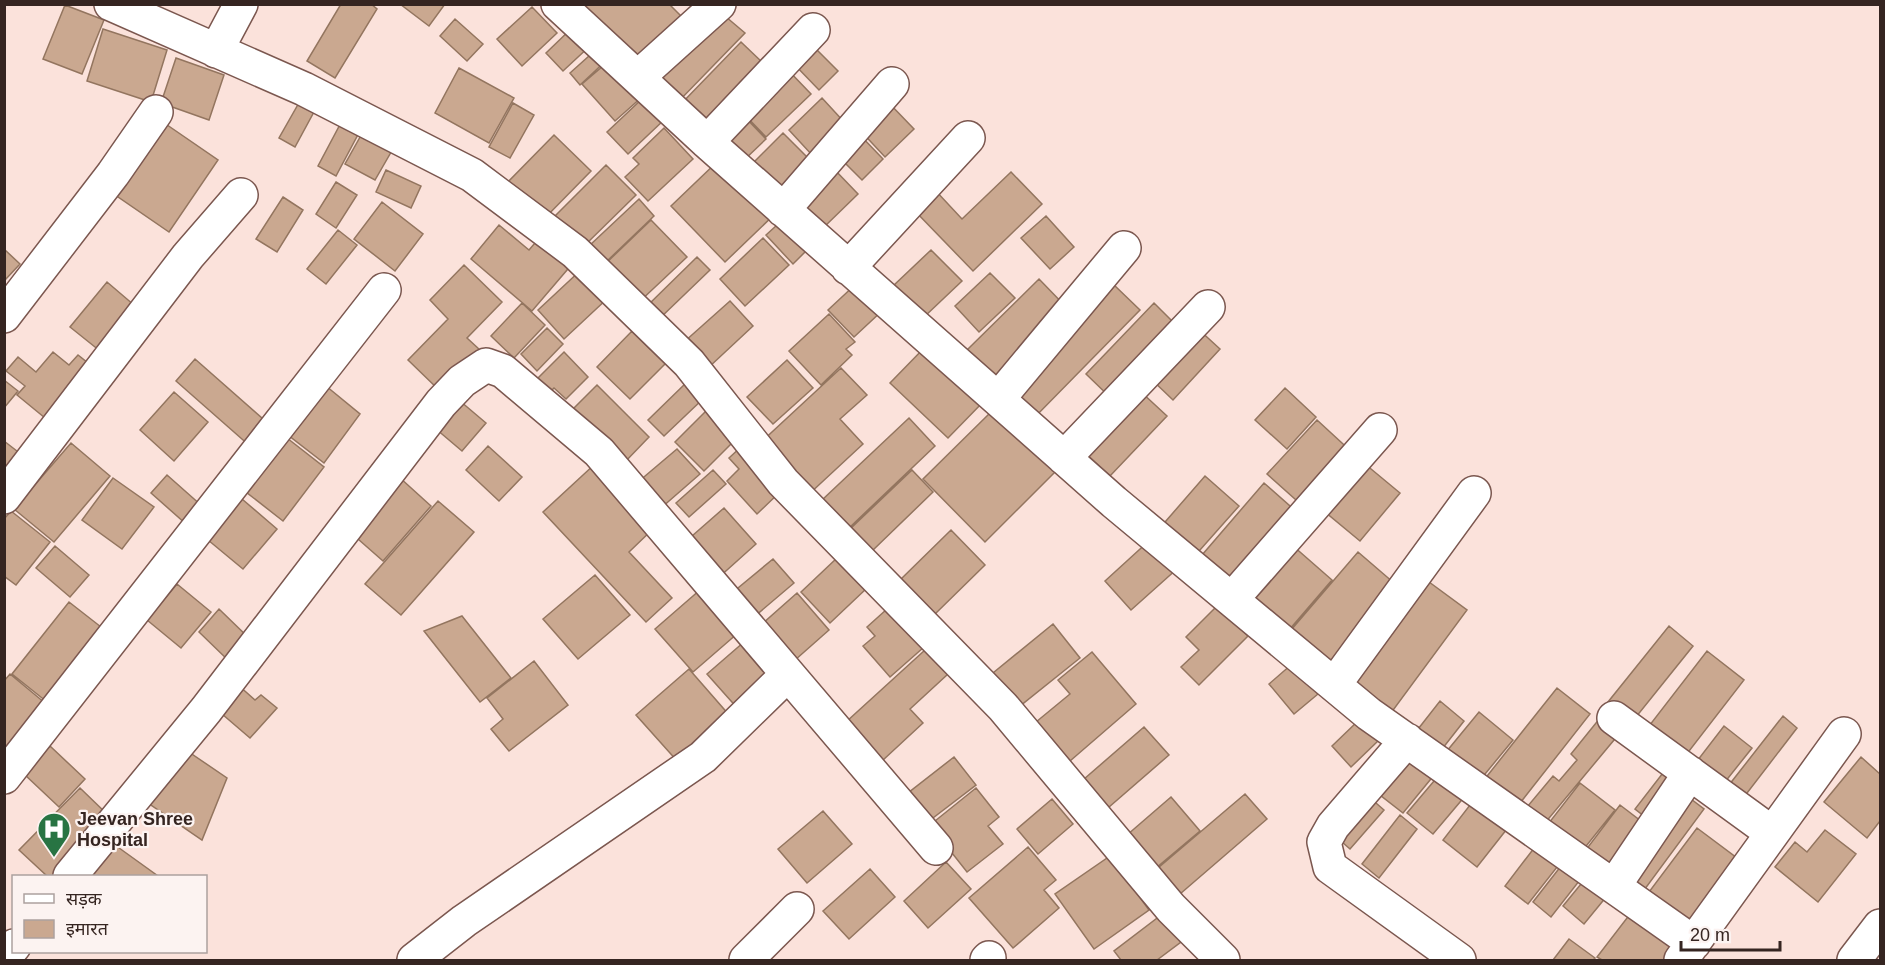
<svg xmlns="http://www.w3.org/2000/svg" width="1885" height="965" viewBox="0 0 1885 965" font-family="Arial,'Noto Sans Devanagari',sans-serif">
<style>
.building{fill:#caa890;stroke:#93755f;stroke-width:1.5}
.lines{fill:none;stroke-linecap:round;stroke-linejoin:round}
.minor-casing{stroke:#7b574f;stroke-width:36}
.minor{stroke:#fff;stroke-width:33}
.labels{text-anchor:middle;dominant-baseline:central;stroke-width:4.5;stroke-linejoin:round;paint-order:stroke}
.poi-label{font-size:18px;font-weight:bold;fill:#352521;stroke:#fcf3f1;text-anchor:start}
</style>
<rect width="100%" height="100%" fill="#fbe2db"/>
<!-- building -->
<path class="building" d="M341 4H371L377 9 335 78 307 61Z
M400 4H445L429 26Z
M581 4H669L683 18 637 64Z
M65 5 104 20 82 74 43 59Z
M532 7 557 33 522 66 497 39Z
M719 11 745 33 677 103 649 76Z
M455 19 483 44 467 61 440 36Z
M574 26 592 44 563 71 546 53Z
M103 29 167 50 151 102 87 81Z
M741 42 766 66 703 130 679 106Z
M812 45 838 71 819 90 793 63Z
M599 47 610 57 580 85 570 73Z
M176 58 224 75 209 120 161 103Z
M610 60 643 96 615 121 582 84Z
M459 68 514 98 489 143 435 113Z
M786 68 811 94 766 137 741 111Z
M644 97 665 119 628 154 607 132Z
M822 98 845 123 812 155 789 130Z
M300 101 315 110 295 147 279 138Z
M887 101 914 129 885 157 858 128Z
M513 103 534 115 510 158 489 147Z
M741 113 766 139 742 162 717 136Z
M344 117 362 127 336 176 318 166Z
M157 118 218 160 169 232 108 190Z
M664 128 693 159 648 201 625 177 639 164 633 158Z
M364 130 394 147 375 180 345 164Z
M783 133 811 161 779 192 752 164Z
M858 133 883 159 862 180 836 154Z
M554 135 591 171 541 222 504 186Z
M719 160 778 211 725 262 671 206Z
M606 165 636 195 581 249 552 219Z
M833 168 858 194 821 230 796 204Z
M386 170 421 186 411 208 376 192Z
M1011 172 1042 204 973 271 914 210 935 190 962 219Z
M336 182 357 195 336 228 316 214Z
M283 197 303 210 277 252 256 239Z
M639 199 654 216 605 263 589 246Z
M382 202 423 234 395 271 354 239Z
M788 215 814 243 793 264 766 235Z
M1046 216 1074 247 1050 269 1021 238Z
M651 220 687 257 637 304 602 267Z
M499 225 529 250 541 236 573 263 532 311 471 259Z
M338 230 357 245 326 284 307 269Z
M763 238 789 265 745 306 720 279Z
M4 249 20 264 4 281Z
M931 250 962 281 923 318 893 286Z
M697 257 710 270 657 321 645 308Z
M464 265 502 302 467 338 480 350 440 391 408 360 448 319 430 300Z
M583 268 609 297 564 339 538 310Z
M990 273 1015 298 979 332 955 306Z
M1039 279 1069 310 998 380 967 350Z
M107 282 141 311 105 355 70 327Z
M858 282 883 310 854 337 828 310Z
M1113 284 1140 310 1032 420 1005 393Z
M730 301 753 326 708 368 684 342Z
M522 303 545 325 514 358 491 336Z
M1154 303 1183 332 1115 402 1086 374Z
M829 314 855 342 846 349 852 355 821 385 789 351Z
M1196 327 1220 349 1173 400 1149 377Z
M547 328 563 344 537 371 521 354Z
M632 331 650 349 656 343 671 358 630 399 597 367Z
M926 346 984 401 948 438 890 383Z
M53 352 69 365 78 355 98 371 56 427 17 395 25 386 6 371 18 357 36 372Z
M564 352 588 377 566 399 554 388 543 399 530 386Z
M195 359 270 425 251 447 176 381Z
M787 360 813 388 773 424 747 397Z
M841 368 867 395 840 419 863 444 807 496 759 444Z
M4 380 18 391 4 408Z
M689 380 705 397 664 436 648 420Z
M597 385 649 437 624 463 572 410Z
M326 386 360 414 324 463 288 435Z
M1285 388 1316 417 1287 449 1255 420Z
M1140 391 1167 416 1110 476 1083 451Z
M174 392 208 422 174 461 140 430Z
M460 401 486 423 462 451 436 429Z
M711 406 740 435 704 471 675 442Z
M993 410 1055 472 985 542 923 479Z
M909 418 935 446 848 529 822 500Z
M1317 420 1355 455 1305 508 1267 474Z
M287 438 324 467 283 521 246 492Z
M4 441 26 458 4 484Z
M71 443 110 476 54 542 14 509Z
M743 445 783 489 757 514 727 481 739 469 729 458Z
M488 446 522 477 499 501 466 470Z
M677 449 700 474 661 508 638 482Z
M1359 459 1400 493 1360 541 1319 507Z
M596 463 655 527 629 552 672 598 646 622 543 512Z
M713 470 726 484 689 517 676 503Z
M912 470 933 492 871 552 849 530Z
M167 475 202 506 186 524 151 493Z
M1205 476 1239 506 1192 559 1159 529Z
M399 477 431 506 383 561 350 532Z
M113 478 154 507 122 549 82 520Z
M1264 483 1298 513 1229 592 1196 562Z
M242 499 277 529 243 569 208 540Z
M438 501 474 532 401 615 365 584Z
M724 508 756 544 717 579 684 543Z
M11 511 50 542 16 585 4 576V519Z
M951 530 985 565 933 616 899 581Z
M1151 539 1178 568 1131 610 1105 581Z
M1292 545 1332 580 1283 637 1243 602Z
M55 546 89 575 70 597 36 568Z
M1358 552 1401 589 1328 674 1285 637Z
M838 557 867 588 830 623 801 592Z
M773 559 794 583 748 622 727 597Z
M595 575 630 615 578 659 543 619Z
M1425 579 1467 610 1388 717 1346 686Z
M177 584 211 612 181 648 147 620Z
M701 589 738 633 693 672 655 629Z
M797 593 829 630 786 668 754 631Z
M897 600 932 640 890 677 863 646 875 636 867 627Z
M69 602 110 634 52 706 12 674Z
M1218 605 1248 636 1199 685 1181 667 1199 650 1186 637Z
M219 609 252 641 231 663 199 632Z
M462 616 511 678 480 702 424 631Z
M1053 624 1080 658 1015 710 988 677Z
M1669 626 1693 646 1632 722 1608 702Z
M752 635 784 671 739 710 707 674Z
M925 650 948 674 910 709 923 723 882 761 846 722Z
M1707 651 1744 680 1686 755 1649 726Z
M1092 652 1136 704 1070 761 1036 722 1070 694 1058 680Z
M534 661 568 705 509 751 491 729 503 719 487 698Z
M1292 664 1318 694 1294 714 1269 684Z
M689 669 730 716 678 762 636 715Z
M10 674 45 703 4 753V681Z
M237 684 255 700 261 695 277 708 250 738 215 708Z
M1557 688 1590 714 1513 812 1480 785Z
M1440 701 1464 721 1439 753 1415 733Z
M1479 712 1513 740 1476 785 1442 757Z
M1783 716 1797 728 1744 797 1729 785Z
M1600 718 1619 734 1540 829 1522 813 1553 776 1559 781 1577 760 1571 754Z
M1359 720 1379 740 1351 767 1332 746Z
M1724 726 1752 748 1721 787 1694 765Z
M1144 727 1169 755 1101 814 1076 786Z
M50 746 85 779 59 807 24 774Z
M183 748 227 778 202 840 148 803Z
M1415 750 1439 769 1403 813 1380 795Z
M954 757 976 785 929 821 908 793Z
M1861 757 1880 774V821L1867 838 1824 802Z
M1445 768 1471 789 1433 834 1407 813Z
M1666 769 1680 779 1649 820 1635 809Z
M1580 783 1615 810 1579 855 1545 828Z
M80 788 109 816 52 876H47L19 850Z
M976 788 999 817 988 826 1003 844 967 872 930 825Z
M1480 792 1514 820 1477 867 1443 840Z
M1683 793 1704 809 1639 897 1617 881Z
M1245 794 1267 819 1180 894 1158 868Z
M1368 796 1384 810 1350 849 1334 835Z
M1171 797 1200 831 1156 868 1127 835Z
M1052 799 1073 824 1038 854 1017 829Z
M1620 805 1650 828 1612 878 1582 855Z
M823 811 852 844 807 883 778 849Z
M1400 815 1417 829 1379 878 1362 864Z
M1697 828 1741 861 1687 933 1643 900Z
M1825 830 1856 854 1818 902 1775 867 1795 842 1807 852Z
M1541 839 1565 857 1528 904 1505 886Z
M108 840 158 876H83Z
M1028 847 1056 880 1044 890 1059 908 1013 948 969 898Z
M1110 856 1149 910 1094 949 1055 894Z
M1568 857 1587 871 1551 917 1533 902Z
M946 862 971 889 928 928 904 901Z
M870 869 895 897 849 939 823 911Z
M1590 873 1611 891 1584 924 1563 906Z
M1637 905 1685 943 1671 960H1602L1597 957Z
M1169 909 1189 936 1157 960H1121L1114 951Z
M1569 939 1595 958 1593 960H1553Z"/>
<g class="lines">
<defs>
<path id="minor" d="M111 4 304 89 472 175 575 252 689 363 783 482 1003 707 1171 908 1223 960
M558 4 707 142 1114 502 1369 714 1694 943
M216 51 241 4
M638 77 719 4
M707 142 813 30
M783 210 892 84
M848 268 968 138
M4 316 113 174 156 112
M998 399 1124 248
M1064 458 1208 307
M4 497 188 256 241 195
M1232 599 1380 430
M1334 685 1474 493
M1614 718 1772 833
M1407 740 1333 826 1324 842 1330 867 1459 960
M4 777 384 290
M70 876 206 710 441 403 462 381 486 365 503 371 599 452 936 848
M1614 886 1690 773
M4 958 14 946
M414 960 464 921 703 757 788 674
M746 960 797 909
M987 960 989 958
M1681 960 1844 734
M1854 960 1880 926"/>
</defs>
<!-- minor casing -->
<use href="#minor" class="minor-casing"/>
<!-- minor -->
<use href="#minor" class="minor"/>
</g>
<!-- icons -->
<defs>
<symbol id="hospital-pin" viewBox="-11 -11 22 30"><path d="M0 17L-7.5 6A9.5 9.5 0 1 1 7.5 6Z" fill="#287443" stroke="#fcf3f1"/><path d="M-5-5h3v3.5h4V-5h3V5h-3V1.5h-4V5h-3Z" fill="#fff"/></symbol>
</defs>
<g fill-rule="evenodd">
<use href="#hospital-pin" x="35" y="810" width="38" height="52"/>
</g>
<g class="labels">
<!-- poi labels -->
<g class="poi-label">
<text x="77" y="819">Jeevan Shree<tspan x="77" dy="21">Hospital</tspan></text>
</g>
</g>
<!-- border -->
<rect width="1885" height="965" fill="none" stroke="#352521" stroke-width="12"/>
<!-- legend -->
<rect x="12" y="875" width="195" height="78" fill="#fcf3f1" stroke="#aca19e" stroke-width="1.5"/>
<rect x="24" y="894" width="30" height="9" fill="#ffffff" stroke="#aca19e" stroke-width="1.5"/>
<text x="66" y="905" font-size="18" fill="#352521">सड़क</text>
<rect x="24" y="920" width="30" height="18" fill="#caa890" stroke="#aca19e" stroke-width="1.5"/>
<text x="66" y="935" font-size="18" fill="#352521">इमारत</text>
<!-- scale -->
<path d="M1681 941v9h99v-9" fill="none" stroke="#352521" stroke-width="3"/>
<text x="1690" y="941" font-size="18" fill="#352521" stroke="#fcf3f1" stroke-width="4.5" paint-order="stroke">20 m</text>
</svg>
